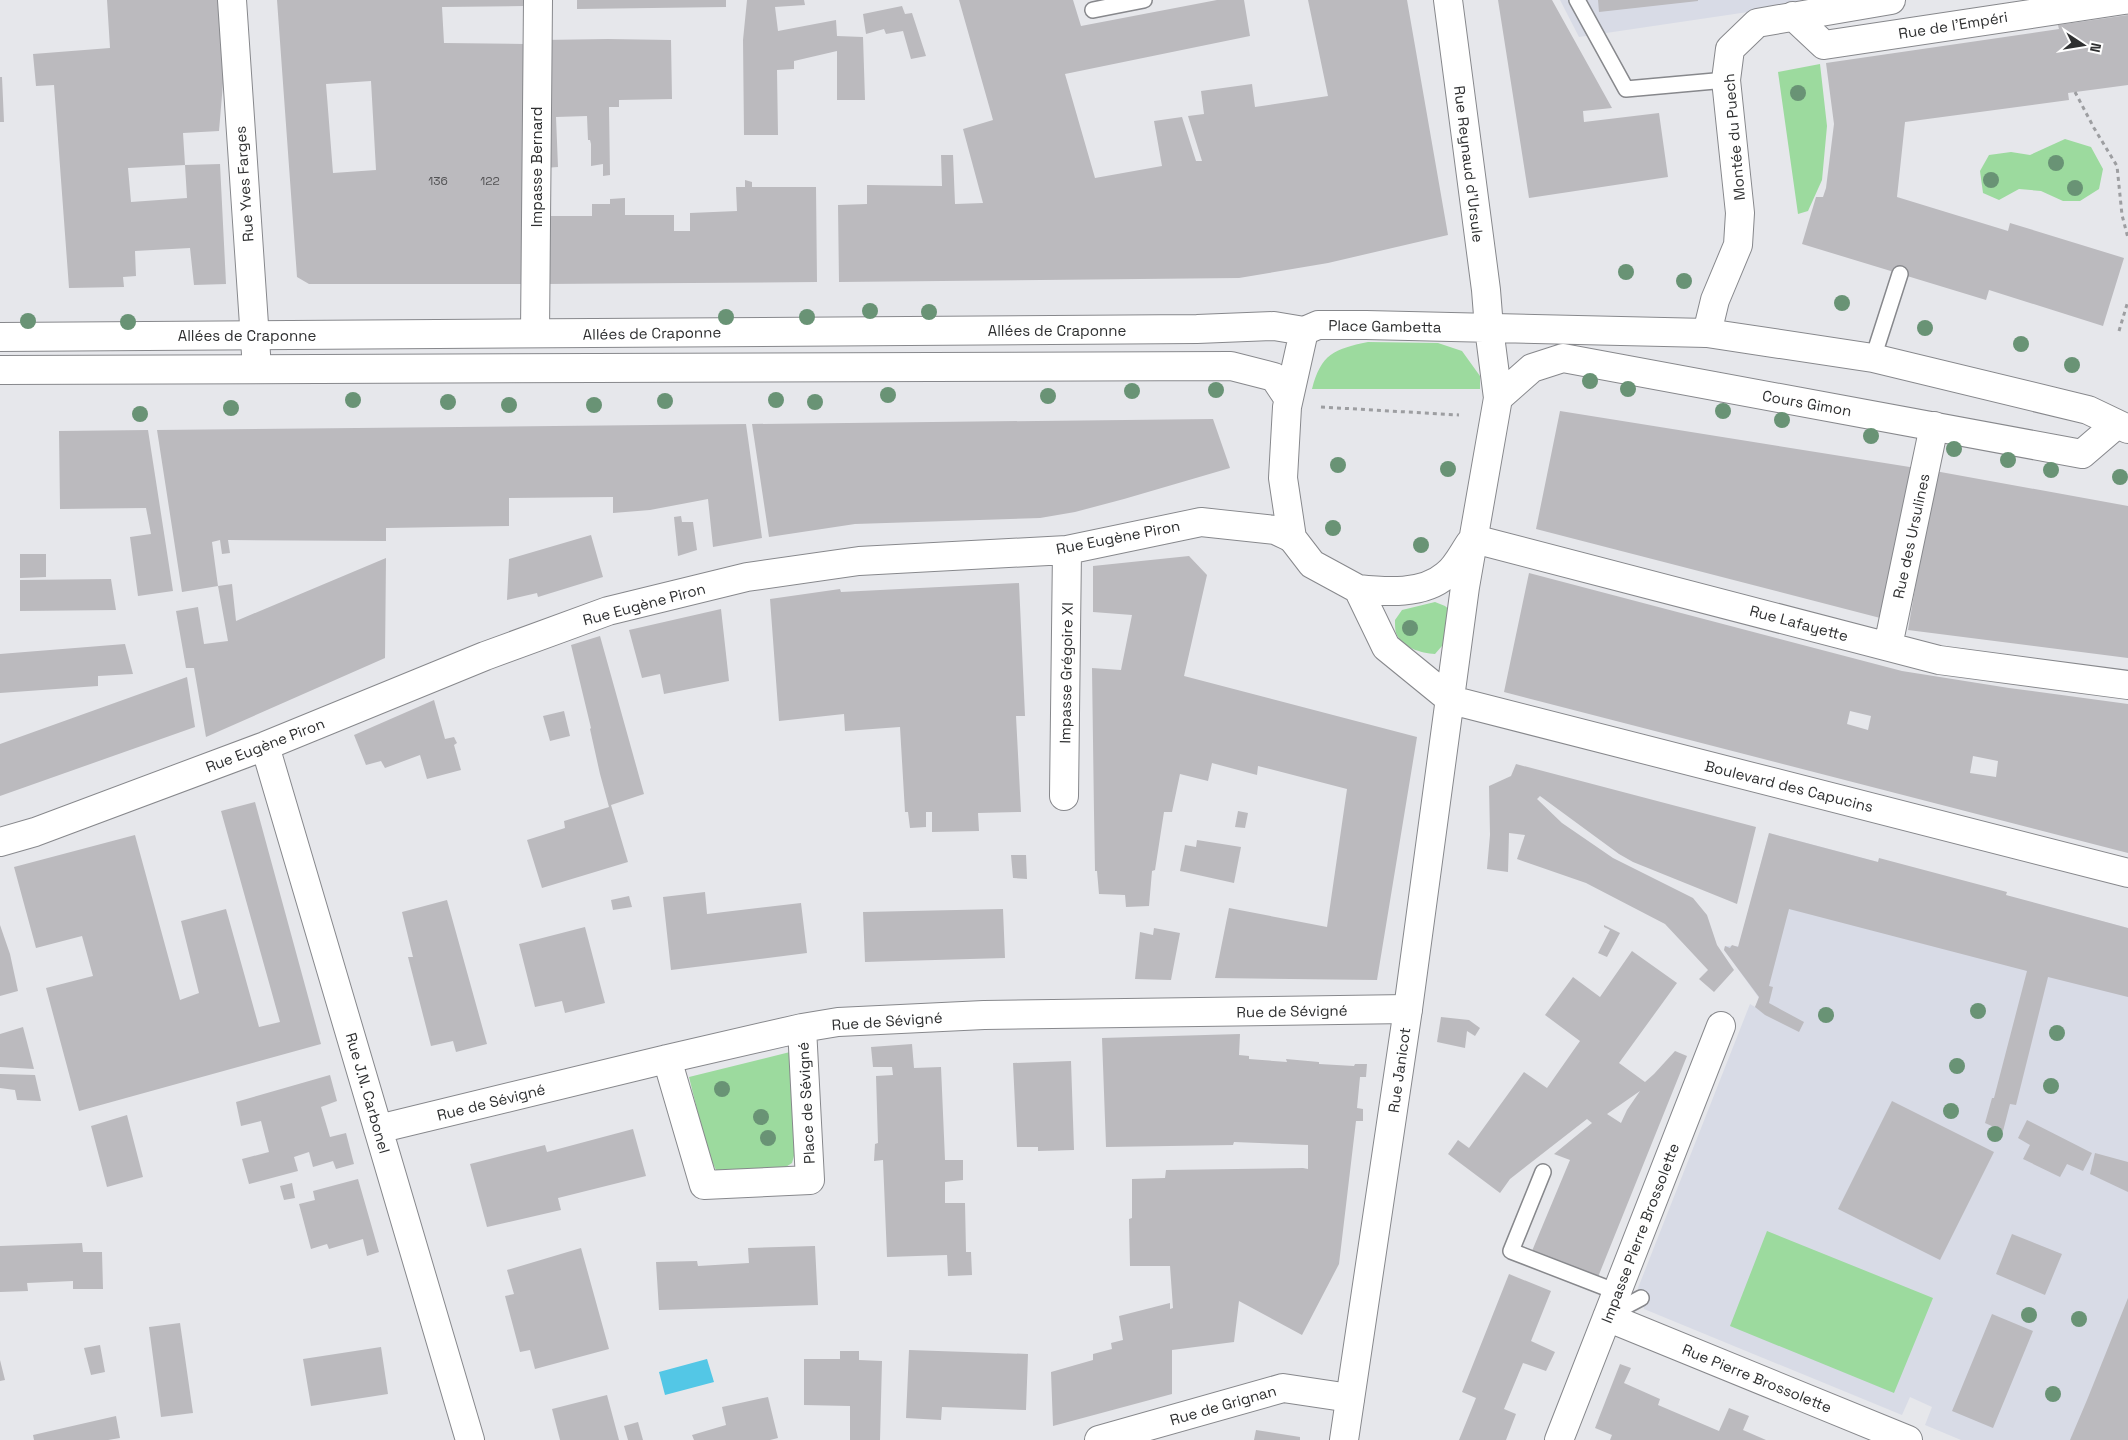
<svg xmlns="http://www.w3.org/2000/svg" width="2128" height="1440" viewBox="0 0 2128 1440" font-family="'Space Grotesk',sans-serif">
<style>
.built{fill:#d8dbe6}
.green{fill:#9cda9e}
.water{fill:#53c7e6}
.building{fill:#bbbabe;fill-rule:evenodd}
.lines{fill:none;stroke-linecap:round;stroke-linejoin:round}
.lane-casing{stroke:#87888c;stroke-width:18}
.street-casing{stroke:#87888c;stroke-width:30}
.secondary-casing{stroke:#87888c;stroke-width:30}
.path{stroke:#9d9ea1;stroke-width:3;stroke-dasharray:4 4;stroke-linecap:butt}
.lane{stroke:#fff;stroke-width:15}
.street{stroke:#fff;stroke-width:28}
.secondary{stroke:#fff;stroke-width:28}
.tree{fill:#699375}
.labels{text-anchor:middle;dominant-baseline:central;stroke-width:4;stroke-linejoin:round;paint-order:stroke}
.number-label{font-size:12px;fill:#525254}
.street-label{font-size:15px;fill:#2f3031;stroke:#fff}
</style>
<rect width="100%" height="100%" fill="#e6e7eb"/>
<!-- built -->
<path class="built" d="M1560 0H1829L1579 37Z
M1769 833 2128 928V1440H1961L1925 1425 1932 1407 1910 1397 1902 1415 1644 1309 1638 1288 1750 1004 1755 1007 1759 998 1724 950 1725 946H1739Z"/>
<!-- green -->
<path class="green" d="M1820 64 1827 126 1822 180 1808 211 1798 214 1778 72Z
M2065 139 2091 147 2103 169 2099 189 2080 201H2063L2041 191 2019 189 1999 200 1983 193 1980 171 1989 155 2011 152 2030 155Z
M1368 342 1438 343 1462 351 1480 376V389H1312C1321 354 1334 349 1368 342Z
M1435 602 1445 606 1452 612 1448 639 1435 654C1421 653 1402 648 1396 633 1395 629 1395 623 1395 620L1402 610Z
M790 1052 797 1145 792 1163 781 1170 728 1172 716 1170 708 1154 689 1077Z
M1767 1231 1933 1298 1894 1393 1730 1326Z"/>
<!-- water -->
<path class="water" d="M707 1359 714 1382 665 1395 659 1372Z"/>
<!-- building -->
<path class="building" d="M107 0H230L219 131 183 133 185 165 128 168 131 202 187 198 185 165 220 164 226 284 194 285 190 248 135 251 136 276 123 277 124 287 69 288 54 85 36 86 33 54 110 48Z
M277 0H524V6L442 7 444 43 525 44 528 284H309L297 277ZM371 81 376 170 333 173 326 84Z
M577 0H726V7L577 9Z
M747 0H804L805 5 775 7 778 31 836 20 837 36 863 37 865 100H837V51L794 61V69L777 70 778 135H744L743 40Z
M959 0H1073L1081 26 1217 0H1244L1250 36 1065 74 1095 178 1162 166 1154 121 1182 117 1196 161H1202L1188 116 1204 114 1201 91 1252 84 1255 107 1328 96 1308 0H1407L1448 235 1328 263 1239 278 839 282 838 205 867 204V185L942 186 941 155H953L955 204 983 203 963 129 993 120Z
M1498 0H1552L1612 108 1583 111 1584 122 1659 113 1668 177 1529 198Z
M1598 0H1698V1L1599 12Z
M902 6 905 14 912 13 926 56 911 59 903 31 886 34 884 29 866 34 863 14Z
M2128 15V85L2068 93 2069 100 1905 122 1897 197 2008 231 2010 223 2124 258 2103 326 1989 290 1986 300 1802 244 1816 197H1823L1826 188 1834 124 1826 63 2059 29 2058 25Z
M608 39 671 40 672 99 619 100V107H609L610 175 603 176V164L591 166V144L590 140H588L587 116 556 117 558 167 544 168 542 40Z
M0 77H2L4 122H0Z
M745 180 752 182V187H816L817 282 545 284 544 216H592V204H610V199L625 198V215H674V231H690V213L737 211 736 187H745Z
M1560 411 1916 468 1888 620 1536 529Z
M1213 419 1230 468 1124 499 1075 512 1040 518 855 524 769 537 752 424Z
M746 424 762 538 713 547 708 499 650 510 613 513V497L509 498V526L386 528V541L228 540 230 553 222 554 220 540 212 542 218 586 232 584 236 621 386 558 385 658 206 737 194 668H186L176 611 198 607 204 644 228 641 218 586 182 592 157 430Z
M148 430 173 591 138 596 130 537 151 534 146 508 60 509 59 431Z
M1935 471 2128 506V658L1908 630Z
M681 516 682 522H693L697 550 678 556 674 517Z
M591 535 603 577 538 597 537 593 507 600 509 559Z
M20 554H46V577L20 578Z
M1189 556 1207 575 1184 676 1417 737 1377 980 1215 978 1229 908 1327 927 1347 789 1258 766 1257 775 1212 763 1208 781 1180 774 1172 812H1164L1155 870 1152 871 1149 906 1126 907 1125 895 1099 894 1097 871H1095L1094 813 1092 668 1121 670 1132 615 1093 612V566Z
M1529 573 1902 671 2009 688 2128 704V853L1504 692ZM1850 711 1871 716 1868 730 1847 724ZM1973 756 1998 761 1996 777 1970 773Z
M111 579 116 610 20 611V580Z
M1019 583 1025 716H1016L1021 812 978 813 979 831 932 832V812H926V827L910 828 908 812H905L900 727 845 731 844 714 779 721 770 599 840 589 841 592Z
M721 609 729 681 664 694 660 674 642 678 629 630Z
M600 636 644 794 611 805 628 862 542 888 527 840 565 828 564 821 609 807 600 774 590 729 591 728 571 645Z
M125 644 133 674 98 676V686L0 693V654Z
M187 677 195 727 0 796V744Z
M434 700 445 739 454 737 457 743 454 745 461 770 427 779 420 755 385 768 381 761 366 765 354 735Z
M564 711 570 736 550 741 543 716Z
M1516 764 1756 827 1737 904 1633 862 1619 854 1540 796 1537 799 1562 823 1613 858 1693 898 1707 915 1717 945 1734 970 1714 992 1699 979 1708 970 1665 924 1586 883 1517 859 1525 835 1509 833 1508 872 1487 869 1490 835 1489 786 1511 776Z
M255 802 321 1044 79 1111 46 988 93 976 82 936 36 948 14 867 135 835 180 1000 199 993 181 921 226 909 259 1027 280 1022 221 811Z
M1238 811 1248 813 1245 828 1235 827Z
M1769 833 1878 862 1879 858 2007 892 2006 895 2128 928V997L2048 977 2016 1105 2010 1104 2003 1131 1985 1123 1992 1098H1994L2027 971 1789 909 1769 986 1773 987 1769 1003 1804 1022 1799 1032 1765 1015 1755 1007 1759 997 1724 950 1725 946 1730 948 1732 945 1738 947Z
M1197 840 1241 847 1234 883 1180 871 1185 845 1196 847Z
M1011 855H1026L1027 879 1013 878Z
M705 892 707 914 801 903 807 953 671 970 663 897Z
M629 896 632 907 613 910 611 900Z
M447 900 487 1044 456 1052 453 1041 431 1046 408 957H413L402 912Z
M1003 909 1005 958 865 962 863 912Z
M0 925 10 954 18 991 0 996Z
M1604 925 1620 933 1607 957 1598 953 1610 930 1604 927Z
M585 927 605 1003 565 1013 562 1001 535 1007 519 944Z
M1154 928 1180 933 1171 980 1135 979 1140 932 1153 935Z
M1632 951 1677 983 1619 1063 1645 1082 1654 1074 1675 1051 1687 1056 1598 1277 1532 1251 1570 1160 1554 1154 1592 1123 1587 1119 1510 1179 1500 1193 1448 1154 1458 1140 1469 1148 1524 1072 1547 1088 1580 1041 1545 1015 1573 977 1600 997ZM1640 1091 1627 1110 1621 1123 1607 1114Z
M1441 1017 1469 1020 1480 1028 1475 1036 1467 1031 1465 1048 1437 1042Z
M23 1027 34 1069 0 1067V1034Z
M1240 1034 1239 1055 1249 1056V1059L1287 1062 1286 1059 1319 1062V1064L1354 1066 1355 1064H1367L1366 1077H1360L1357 1108 1363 1109V1121H1356L1339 1264 1302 1335 1239 1301 1234 1342 1172 1350V1394L1053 1426 1051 1372 1093 1360V1354L1112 1349 1111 1343 1123 1340 1119 1316 1170 1303V1309L1173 1308 1170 1266H1130L1129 1219 1132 1218V1179L1165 1178 1166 1170 1303 1168 1308 1169V1145L1234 1142 1233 1145 1106 1147 1102 1038Z
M912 1044 914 1068 941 1067 945 1160H963V1180L945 1182V1203H965L966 1252H971L972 1275 948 1276 947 1255 887 1257 883 1160 874 1161 875 1144 878 1143 876 1076 893 1075 892 1067H873L871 1047Z
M1071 1061 1074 1150 1038 1151V1147H1017L1013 1063Z
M0 1074 35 1075 41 1101 17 1100 15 1090 0 1088Z
M330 1075 337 1101 321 1107 330 1137 346 1133 354 1164 336 1169 333 1161 313 1167 309 1152 294 1157 298 1171 249 1184 242 1159 269 1152 261 1121 241 1126 236 1102Z
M1892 1101 1994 1152 1940 1260 1838 1209Z
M127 1115 143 1177 107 1187 91 1126Z
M2027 1120 2092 1153 2083 1171 2067 1164 2060 1177 2023 1159 2030 1145 2018 1138Z
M633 1129 646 1176 558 1198 561 1210 487 1227 470 1164 545 1145 547 1152Z
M2095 1153 2128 1162V1192L2090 1174Z
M358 1179 379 1252 367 1256 363 1239 329 1249 327 1244 311 1249 299 1204 315 1200 313 1191Z
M292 1183 295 1198 284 1200 280 1186Z
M2012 1234 2062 1254 2045 1295 1996 1274Z
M82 1243 83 1252H102L103 1289H73V1281L27 1283 28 1291 0 1292V1246Z
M815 1246 818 1305 659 1310 656 1262 697 1261 698 1266 749 1263 748 1248Z
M581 1248 609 1349 535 1369 530 1350 520 1352 505 1296 514 1294 507 1270Z
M1509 1274 1551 1291 1531 1341 1555 1352 1546 1371 1523 1363 1504 1409 1516 1414 1506 1440H1459L1476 1398 1462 1392Z
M2128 1298V1440H2070L2087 1400Z
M1992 1314 2033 1331 1993 1428 1952 1411Z
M180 1323 193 1413 161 1417 149 1327Z
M100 1345 105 1372 91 1375 84 1348Z
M381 1347 388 1394 311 1406 303 1359Z
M909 1350 1028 1354 1026 1410 942 1407 941 1420 906 1418Z
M840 1351H859V1360L882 1361 880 1440H850V1406L804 1405V1359H840Z
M0 1360 5 1380 0 1381Z
M1620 1364 1631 1368 1624 1383 1660 1399 1658 1405 1719 1431 1729 1408 1749 1416 1743 1430 1766 1440H1610L1612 1435 1595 1428Z
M607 1395 619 1440H560L552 1409Z
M768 1397 778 1438 770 1440H694L692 1435 726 1425 722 1407Z
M116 1416 120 1438 108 1440H34L33 1435Z
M638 1422 643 1440H628L624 1426Z
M1256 1430 1300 1437V1440H1254Z"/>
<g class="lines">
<defs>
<path id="lane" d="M1577 0 1626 89 1726 80
M1093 10 1144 0
M1873 358 1900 274
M1543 1172 1511 1251 1617 1292
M1609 1315 1641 1298"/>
<path id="street" d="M232 0 257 369
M1448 0 1486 290 1489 328
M1793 16 1824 45 2124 0
M535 333 538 0
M1707 333 1715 300 1738 245 1740 213 1726 80 1730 49 1757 23 1891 0
M1474 539 1939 660 2128 685
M1888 646 1934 426
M265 746 470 1440
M1064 796 1067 550
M0 842 35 832 265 746 485 656 608 611 747 577 859 561 1067 550 1201 522 1275 530 1292 538
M667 1059 704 1185 810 1180 802 1028
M378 1129 667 1059 802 1028 838 1022 984 1015 1408 1009
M1607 1317 1908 1440
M1099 1440 1283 1388 1350 1398
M1559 1440 1721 1026"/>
<path id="secondary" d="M1304 331 1287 407 1283 478 1292 538 1312 564 1358 589 1386 647 1451 700 2128 873
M1304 331 1318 325H1366L1707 333 1873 358 2088 410 2128 429
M0 337 1197 329 1274 326 1304 331
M0 370 1231 366 1274 377 1288 398
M1498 398 1532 368 1563 358 2082 454 2117 424
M1358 589C1386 592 1423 595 1446 575 1456 568 1463 553 1470 543
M1344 1440 1408 1009 1465 587 1498 398 1489 328"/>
</defs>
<!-- lane casing -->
<use href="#lane" class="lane-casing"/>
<!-- street casing -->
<use href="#street" class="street-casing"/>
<!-- secondary casing -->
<use href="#secondary" class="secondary-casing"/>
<!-- path -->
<path class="path" d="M2075 92 2094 128 2117 166 2122 215 2128 238
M2119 331 2128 301
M1321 407 1459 415"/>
<!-- lane -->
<use href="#lane" class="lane"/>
<!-- street -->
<use href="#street" class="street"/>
<!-- secondary -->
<use href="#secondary" class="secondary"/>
</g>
<!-- trees -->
<g class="tree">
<circle cx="1798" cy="93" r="8"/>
<circle cx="2056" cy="163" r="8"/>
<circle cx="1991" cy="180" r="8"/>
<circle cx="2075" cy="188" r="8"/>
<circle cx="1626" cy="272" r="8"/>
<circle cx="1684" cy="281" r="8"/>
<circle cx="1842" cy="303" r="8"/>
<circle cx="870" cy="311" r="8"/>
<circle cx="929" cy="312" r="8"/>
<circle cx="726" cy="317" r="8"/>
<circle cx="807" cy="317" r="8"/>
<circle cx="28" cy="321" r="8"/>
<circle cx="128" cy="322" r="8"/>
<circle cx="1925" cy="328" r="8"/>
<circle cx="2021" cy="344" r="8"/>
<circle cx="2072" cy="365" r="8"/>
<circle cx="1590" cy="381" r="8"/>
<circle cx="1628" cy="389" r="8"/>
<circle cx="1216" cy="390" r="8"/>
<circle cx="1132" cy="391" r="8"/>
<circle cx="888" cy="395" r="8"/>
<circle cx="1048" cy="396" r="8"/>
<circle cx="353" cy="400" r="8"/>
<circle cx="776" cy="400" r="8"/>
<circle cx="665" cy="401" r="8"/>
<circle cx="448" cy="402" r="8"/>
<circle cx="815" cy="402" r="8"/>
<circle cx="509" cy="405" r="8"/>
<circle cx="594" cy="405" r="8"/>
<circle cx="231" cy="408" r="8"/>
<circle cx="1723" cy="411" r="8"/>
<circle cx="140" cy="414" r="8"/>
<circle cx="1782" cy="420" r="8"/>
<circle cx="1871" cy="436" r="8"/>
<circle cx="1954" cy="449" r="8"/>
<circle cx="2008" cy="460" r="8"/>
<circle cx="1338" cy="465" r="8"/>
<circle cx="1448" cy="469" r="8"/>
<circle cx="2051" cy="470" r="8"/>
<circle cx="2120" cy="477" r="8"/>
<circle cx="1333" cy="528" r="8"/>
<circle cx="1421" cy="545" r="8"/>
<circle cx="1410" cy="628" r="8"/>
<circle cx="1978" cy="1011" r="8"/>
<circle cx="1826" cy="1015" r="8"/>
<circle cx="2057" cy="1033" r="8"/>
<circle cx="1957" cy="1066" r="8"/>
<circle cx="2051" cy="1086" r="8"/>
<circle cx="722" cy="1089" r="8"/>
<circle cx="1951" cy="1111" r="8"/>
<circle cx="761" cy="1117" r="8"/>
<circle cx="1995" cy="1134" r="8"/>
<circle cx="768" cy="1138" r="8"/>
<circle cx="2029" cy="1315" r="8"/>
<circle cx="2079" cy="1319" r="8"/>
<circle cx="2053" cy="1394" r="8"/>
</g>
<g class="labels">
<!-- number labels -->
<g class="number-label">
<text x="438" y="181">136</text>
<text x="490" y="181">122</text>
</g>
<!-- street labels -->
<g class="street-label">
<text transform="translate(1953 25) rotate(-9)">Rue de l'Empéri</text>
<text transform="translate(1734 137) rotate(-95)">Montée du Puech</text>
<text transform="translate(1469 164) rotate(83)">Rue Reynaud d'Ursule</text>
<text transform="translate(536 167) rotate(-90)">Impasse Bernard</text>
<text transform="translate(244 184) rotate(-94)">Rue Yves Farges</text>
<text transform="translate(1385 326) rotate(1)">Place Gambetta</text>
<text x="1057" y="330">Allées de Craponne</text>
<text transform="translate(652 333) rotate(-1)">Allées de Craponne</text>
<text x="247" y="335">Allées de Craponne</text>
<text transform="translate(1807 403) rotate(10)">Cours Gimon</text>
<text transform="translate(1911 536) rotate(-78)">Rue des Ursulines</text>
<text transform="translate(1118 537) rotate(-11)">Rue Eugène Piron</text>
<text transform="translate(644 604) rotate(-15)">Rue Eugène Piron</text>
<text transform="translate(1799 623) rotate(15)">Rue Lafayette</text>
<text transform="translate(1066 673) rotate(-89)">Impasse Grégoire XI</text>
<text transform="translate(265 745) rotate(-21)">Rue Eugène Piron</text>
<text transform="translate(1789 786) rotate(14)">Boulevard des Capucins</text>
<text transform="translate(1292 1011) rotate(-1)">Rue de Sévigné</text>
<text transform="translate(887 1021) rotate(-4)">Rue de Sévigné</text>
<text transform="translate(1399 1070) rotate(-82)">Rue Janicot</text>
<text transform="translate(368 1093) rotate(74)">Rue J.N. Carbonel</text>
<text transform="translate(491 1102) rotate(-14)">Rue de Sévigné</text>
<text transform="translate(806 1103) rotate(-93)">Place de Sévigné</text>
<text transform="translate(1640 1233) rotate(-69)">Impasse Pierre Brossolette</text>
<text transform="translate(1757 1378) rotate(22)">Rue Pierre Brossolette</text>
<text transform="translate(1223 1405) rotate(-16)">Rue de Grignan</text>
</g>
</g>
<!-- north arrow -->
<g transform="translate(2083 45) rotate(102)" stroke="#ffffff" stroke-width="4" paint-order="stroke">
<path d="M0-4L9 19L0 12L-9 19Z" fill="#2f3031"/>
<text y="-8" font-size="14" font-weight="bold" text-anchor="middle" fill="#2f3031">N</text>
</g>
</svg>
